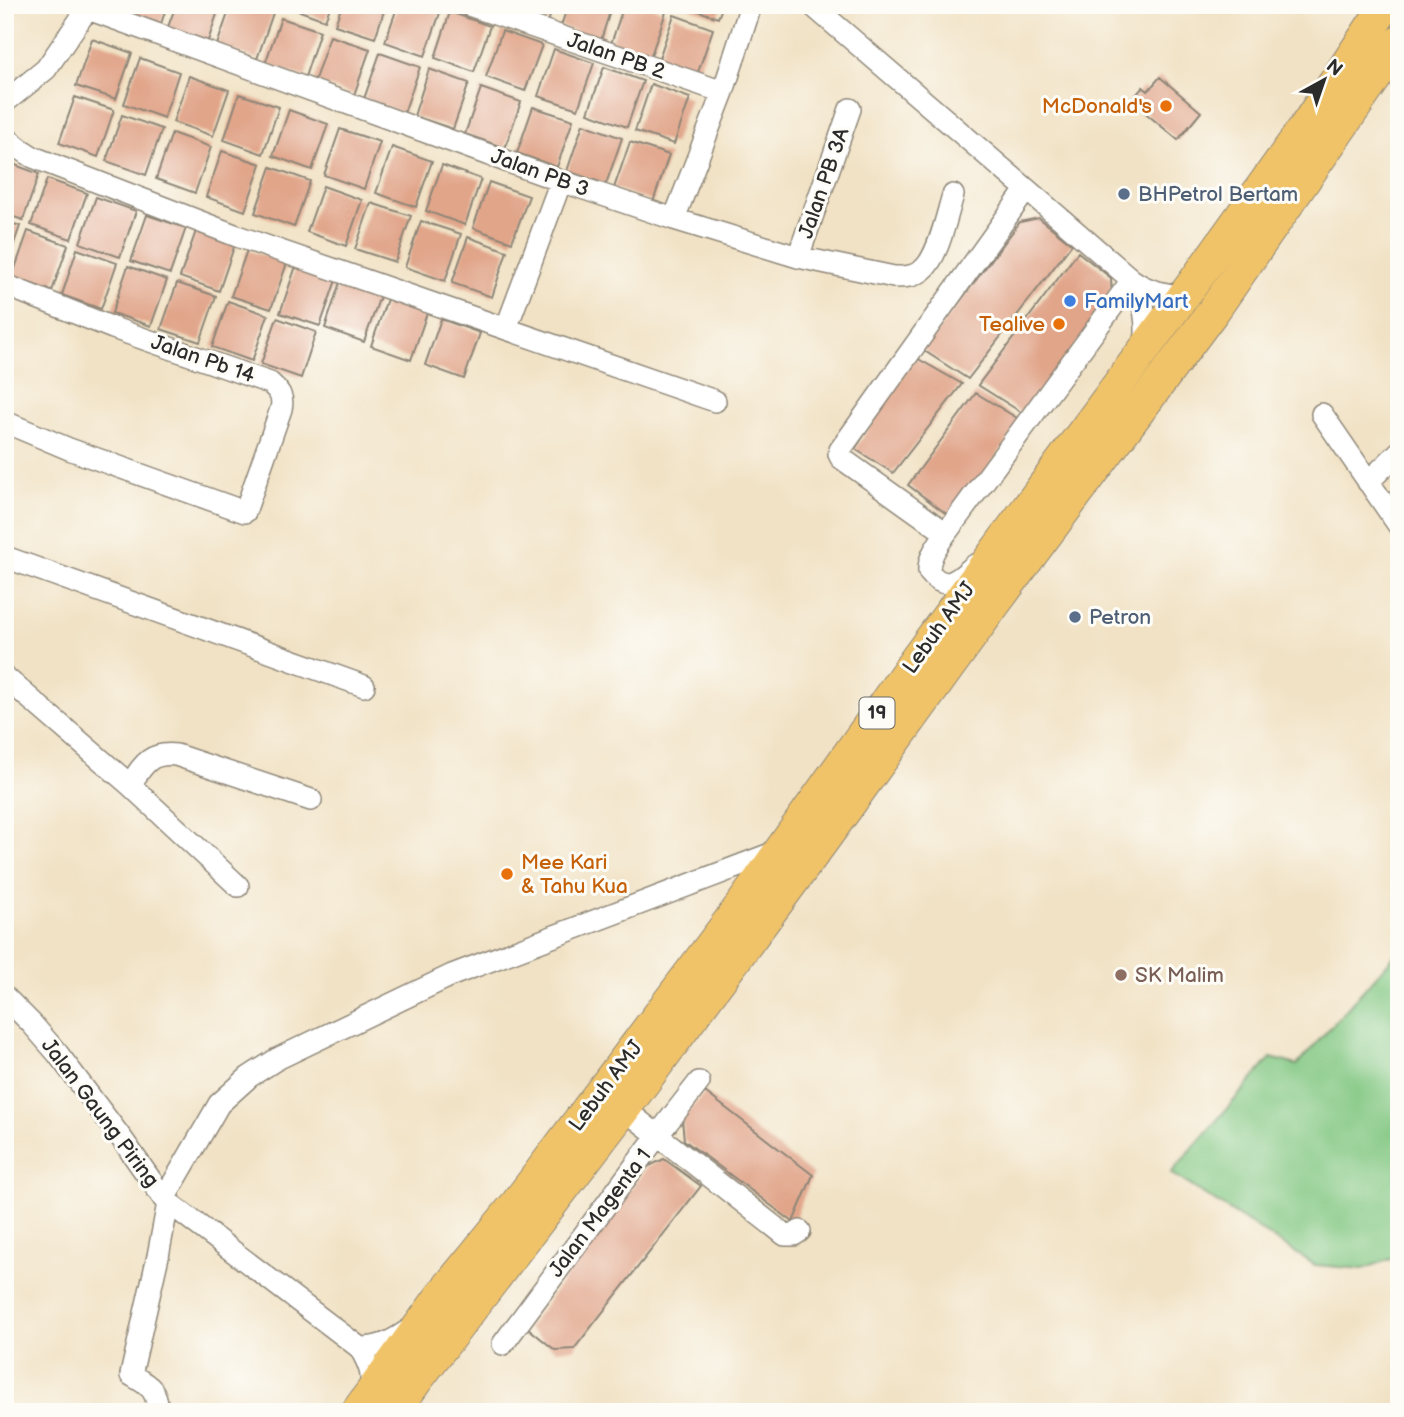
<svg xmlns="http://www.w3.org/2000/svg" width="1404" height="1417" viewBox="0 0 1404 1417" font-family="'Balsamiq Sans',sans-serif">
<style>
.green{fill:#82c782;stroke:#567956;stroke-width:2}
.building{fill:#e1a58a}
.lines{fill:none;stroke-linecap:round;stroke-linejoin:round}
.minor-casing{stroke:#8e8678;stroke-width:24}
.highway-casing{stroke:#8e8678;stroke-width:34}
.minor{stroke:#fff;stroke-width:21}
.highway{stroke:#f0c369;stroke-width:32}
.food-dot{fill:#e8710a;stroke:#fdfcf7;stroke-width:2.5}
.service-dot{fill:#5c6f8a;stroke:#fdfcf7;stroke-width:2.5}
.shop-dot{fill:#3f7fe0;stroke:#fdfcf7;stroke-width:2.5}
.education-dot{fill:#8d6e63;stroke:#fdfcf7;stroke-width:2.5}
.labels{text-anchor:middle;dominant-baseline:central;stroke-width:6;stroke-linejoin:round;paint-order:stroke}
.shield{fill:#fdfcf7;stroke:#6a6a68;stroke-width:2}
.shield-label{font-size:19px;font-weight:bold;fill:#2b2b2b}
.street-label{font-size:21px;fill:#2b2b2b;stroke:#fdfcf7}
.food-label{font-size:21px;fill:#c56008;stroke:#fdfcf7;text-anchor:end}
.service-label{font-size:21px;fill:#4e5e75;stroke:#fdfcf7;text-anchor:start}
.shop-label{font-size:21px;fill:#366cbe;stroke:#fdfcf7;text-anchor:start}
.education-label{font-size:21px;fill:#785e54;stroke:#fdfcf7;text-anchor:start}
</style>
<rect width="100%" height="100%" fill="#fdfcf7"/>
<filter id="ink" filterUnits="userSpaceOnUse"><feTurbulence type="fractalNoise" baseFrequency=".0143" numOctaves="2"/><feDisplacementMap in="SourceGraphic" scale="14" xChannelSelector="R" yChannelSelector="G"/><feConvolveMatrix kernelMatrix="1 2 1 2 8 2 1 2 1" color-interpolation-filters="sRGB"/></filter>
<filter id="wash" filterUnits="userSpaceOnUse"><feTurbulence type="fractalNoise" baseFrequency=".00686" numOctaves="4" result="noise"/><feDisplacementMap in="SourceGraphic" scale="28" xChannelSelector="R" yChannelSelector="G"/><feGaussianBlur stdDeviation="1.57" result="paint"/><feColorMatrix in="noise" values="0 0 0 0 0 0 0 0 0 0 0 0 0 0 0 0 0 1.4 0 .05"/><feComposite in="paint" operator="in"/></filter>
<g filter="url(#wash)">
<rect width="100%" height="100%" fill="#f1e2c5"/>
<!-- green -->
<path class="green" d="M1399 950V1256L1363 1269 1315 1265 1171 1173 1271 1058 1297 1065Z"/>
<g id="blocks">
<!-- building -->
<path class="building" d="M123 5H167L161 24 121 10Z
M176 5H220L208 41 168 27Z
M231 5H251L273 13 257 59 217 45Z
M283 5H331L325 20Z
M342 5H386L375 38 335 25Z
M398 5H428L441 10 425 56 385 42Z
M510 5H554L548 22 509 8Z
M568 5H612L601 40 561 26Z
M624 5H648L666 12 650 58 611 44Z
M682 5H723L718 18Z
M450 12 490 26 474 72 435 58Z
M674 15 713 29 697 75 658 61Z
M281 18 320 31 305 77 265 64Z
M502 31 542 45 525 91 486 77Z
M330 36 370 49 354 95 314 82Z
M92 39 132 53 116 99 76 86Z
M554 49 594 63 578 109 538 96Z
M380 53 420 67 404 113 364 99Z
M140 58 179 72 164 118 124 104Z
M604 67 643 81 627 127 588 113Z
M429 69 469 83 453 129 414 116Z
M189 76 229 90 213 136 173 122Z
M1160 77 1201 112 1178 140 1131 101 1143 87 1148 91Z
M651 84 690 98 674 144 635 131Z
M481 88 521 102 505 148 465 134Z
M239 94 279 107 263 154 224 140Z
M75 97 114 110 98 157 59 143Z
M533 107 573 120 557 167 517 153Z
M289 110 328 124 312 170 273 156Z
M122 115 162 129 146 175 106 161Z
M583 124 622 138 606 184 567 171Z
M340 129 380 142 364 189 324 175Z
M172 133 211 147 195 193 156 179Z
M630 142 669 155 653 202 614 188Z
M392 147 432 161 416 207 376 193Z
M222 151 261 164 245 211 206 197Z
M5 161 39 174 23 220 5 214Z
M442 165 481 179 465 225 426 211Z
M271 167 310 181 294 227 255 213Z
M47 179 87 193 71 239 31 225Z
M489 182 529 196 512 242 473 228Z
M323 186 362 200 346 246 307 232Z
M96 197 136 211 120 257 80 243Z
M371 203 411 216 395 262 355 249Z
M147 215 186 228 170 274 131 261Z
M1039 218 1072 244 968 379 923 350 1020 222Z
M5 221 20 226 6 267H5Z
M421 221 461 234 445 281 405 267Z
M28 231 68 245 52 291 12 277Z
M196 231 235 244 219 291 180 277Z
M468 237 507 251 492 297 452 283Z
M77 249 117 263 101 309 62 295Z
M247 250 287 263 271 309 231 296Z
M1078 252 1111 278 1112 298 1024 414 978 385Z
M128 266 167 280 151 326 112 313Z
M296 266 336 280 320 326 280 313Z
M340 282 380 296 364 342 325 328Z
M177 283 216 296 200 342 161 329Z
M387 299 427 313 411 360 371 346Z
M228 301 268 315 252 361 212 347Z
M277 318 316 332 301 378 261 364Z
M441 319 480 333 464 379 425 365Z
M915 357 962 384 893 473 855 449Z
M976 393 1022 421 952 518 908 485Z
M705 1092 813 1175 793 1222 684 1140 682 1119Z
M664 1159 701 1186 574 1349 555 1350 528 1328 647 1167Z"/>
</g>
</g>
<g filter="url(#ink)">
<use href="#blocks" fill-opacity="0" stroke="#8e8678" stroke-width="2"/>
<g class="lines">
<defs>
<path id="minor" d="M469 5 723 92
M812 5 1132 280C1147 291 1165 295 1184 296
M88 9 561 181 674 219 798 257 894 277C904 277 913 277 921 271 938 260 947 214 953 195
M5 102 46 69 90 5
M5 137 19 148 33 157 237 236 715 401
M674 219 723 92 751 5
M798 257 850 109
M1132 280C1145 302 1148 323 1145 348
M5 285 113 328 270 383C279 391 284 397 281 409L245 512 69 449 5 422
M506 329 561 181
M1322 414 1399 526
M1368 482 1399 452
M946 533 841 458 839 454 840 450 1026 190
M5 557 364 686
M975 565C959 578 947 594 929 572 928 557 938 545 946 533L1132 280
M5 677 130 785 238 886
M130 785C143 765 149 752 176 755L311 800
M5 997 32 1024 58 1054 122 1139 164 1199 360 1348C370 1366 374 1374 369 1395
M624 1109 785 1235H794L800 1231
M164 1199 219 1104 249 1077 277 1059 452 975 781 850
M503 1344 657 1136 699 1082
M360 1348C380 1348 393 1341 409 1330
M158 1412C157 1389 150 1386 131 1375L158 1256 168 1203"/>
<path id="highway" d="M357 1412 444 1292 517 1203 743 903 916 659 1191 286 1307 124 1386 5
M394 1412 416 1381 624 1109 819 846 995 603 1214 310 1380 71 1399 42"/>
</defs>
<!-- minor casing -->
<use href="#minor" class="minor-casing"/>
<!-- highway casing -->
<use href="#highway" class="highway-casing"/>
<!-- minor -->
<use href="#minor" class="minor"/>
<!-- highway -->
<use href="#highway" class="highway"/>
</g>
</g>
<!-- markers -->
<g class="food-dot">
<circle cx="1166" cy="106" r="7"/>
<circle cx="1059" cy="324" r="7"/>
<circle cx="507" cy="874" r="7"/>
</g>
<g class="service-dot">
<circle cx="1124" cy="194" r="7"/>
<circle cx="1075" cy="617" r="7"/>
</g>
<circle class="shop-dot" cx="1070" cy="301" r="7"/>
<circle class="education-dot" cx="1121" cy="975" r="7"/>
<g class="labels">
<!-- shield labels -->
<rect class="shield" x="859.5" y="697.5" width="35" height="31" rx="5"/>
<g class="shield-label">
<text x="877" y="713">19</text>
</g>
<!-- street labels -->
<g class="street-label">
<text transform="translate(616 56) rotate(19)">Jalan PB 2</text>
<text transform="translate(540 173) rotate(20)">Jalan PB 3</text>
<text transform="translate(824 183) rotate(-71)">Jalan PB 3A</text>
<text transform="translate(203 359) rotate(19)">Jalan Pb 14</text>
<text transform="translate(939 628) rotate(-54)">Lebuh AMJ</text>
<text transform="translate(606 1086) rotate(-53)">Lebuh AMJ</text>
<text transform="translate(100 1113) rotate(53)">Jalan Gaung Piring</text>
<text transform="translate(600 1213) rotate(-53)">Jalan Magenta 1</text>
</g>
<!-- food labels -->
<g class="food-label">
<text x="1152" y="106">McDonald's</text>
<text x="1045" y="324">Tealive</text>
<text x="521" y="862" text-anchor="start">Mee Kari<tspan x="521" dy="24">&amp; Tahu Kua</tspan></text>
</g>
<!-- service labels -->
<g class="service-label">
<text x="1138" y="194">BHPetrol Bertam</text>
<text x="1089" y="617">Petron</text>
</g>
<!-- shop labels -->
<g class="shop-label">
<text x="1084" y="301">FamilyMart</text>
</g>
<!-- education labels -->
<g class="education-label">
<text x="1135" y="975">SK Malim</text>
</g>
</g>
<!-- margin -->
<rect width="1404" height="1417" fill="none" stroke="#fdfcf7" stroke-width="28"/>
<!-- north arrow -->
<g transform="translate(1324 80) rotate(40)" stroke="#fdfcf7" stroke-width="5" paint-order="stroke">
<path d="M0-5L12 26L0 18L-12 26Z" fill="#2b2b2b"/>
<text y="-10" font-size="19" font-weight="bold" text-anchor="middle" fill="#2b2b2b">N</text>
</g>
</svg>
